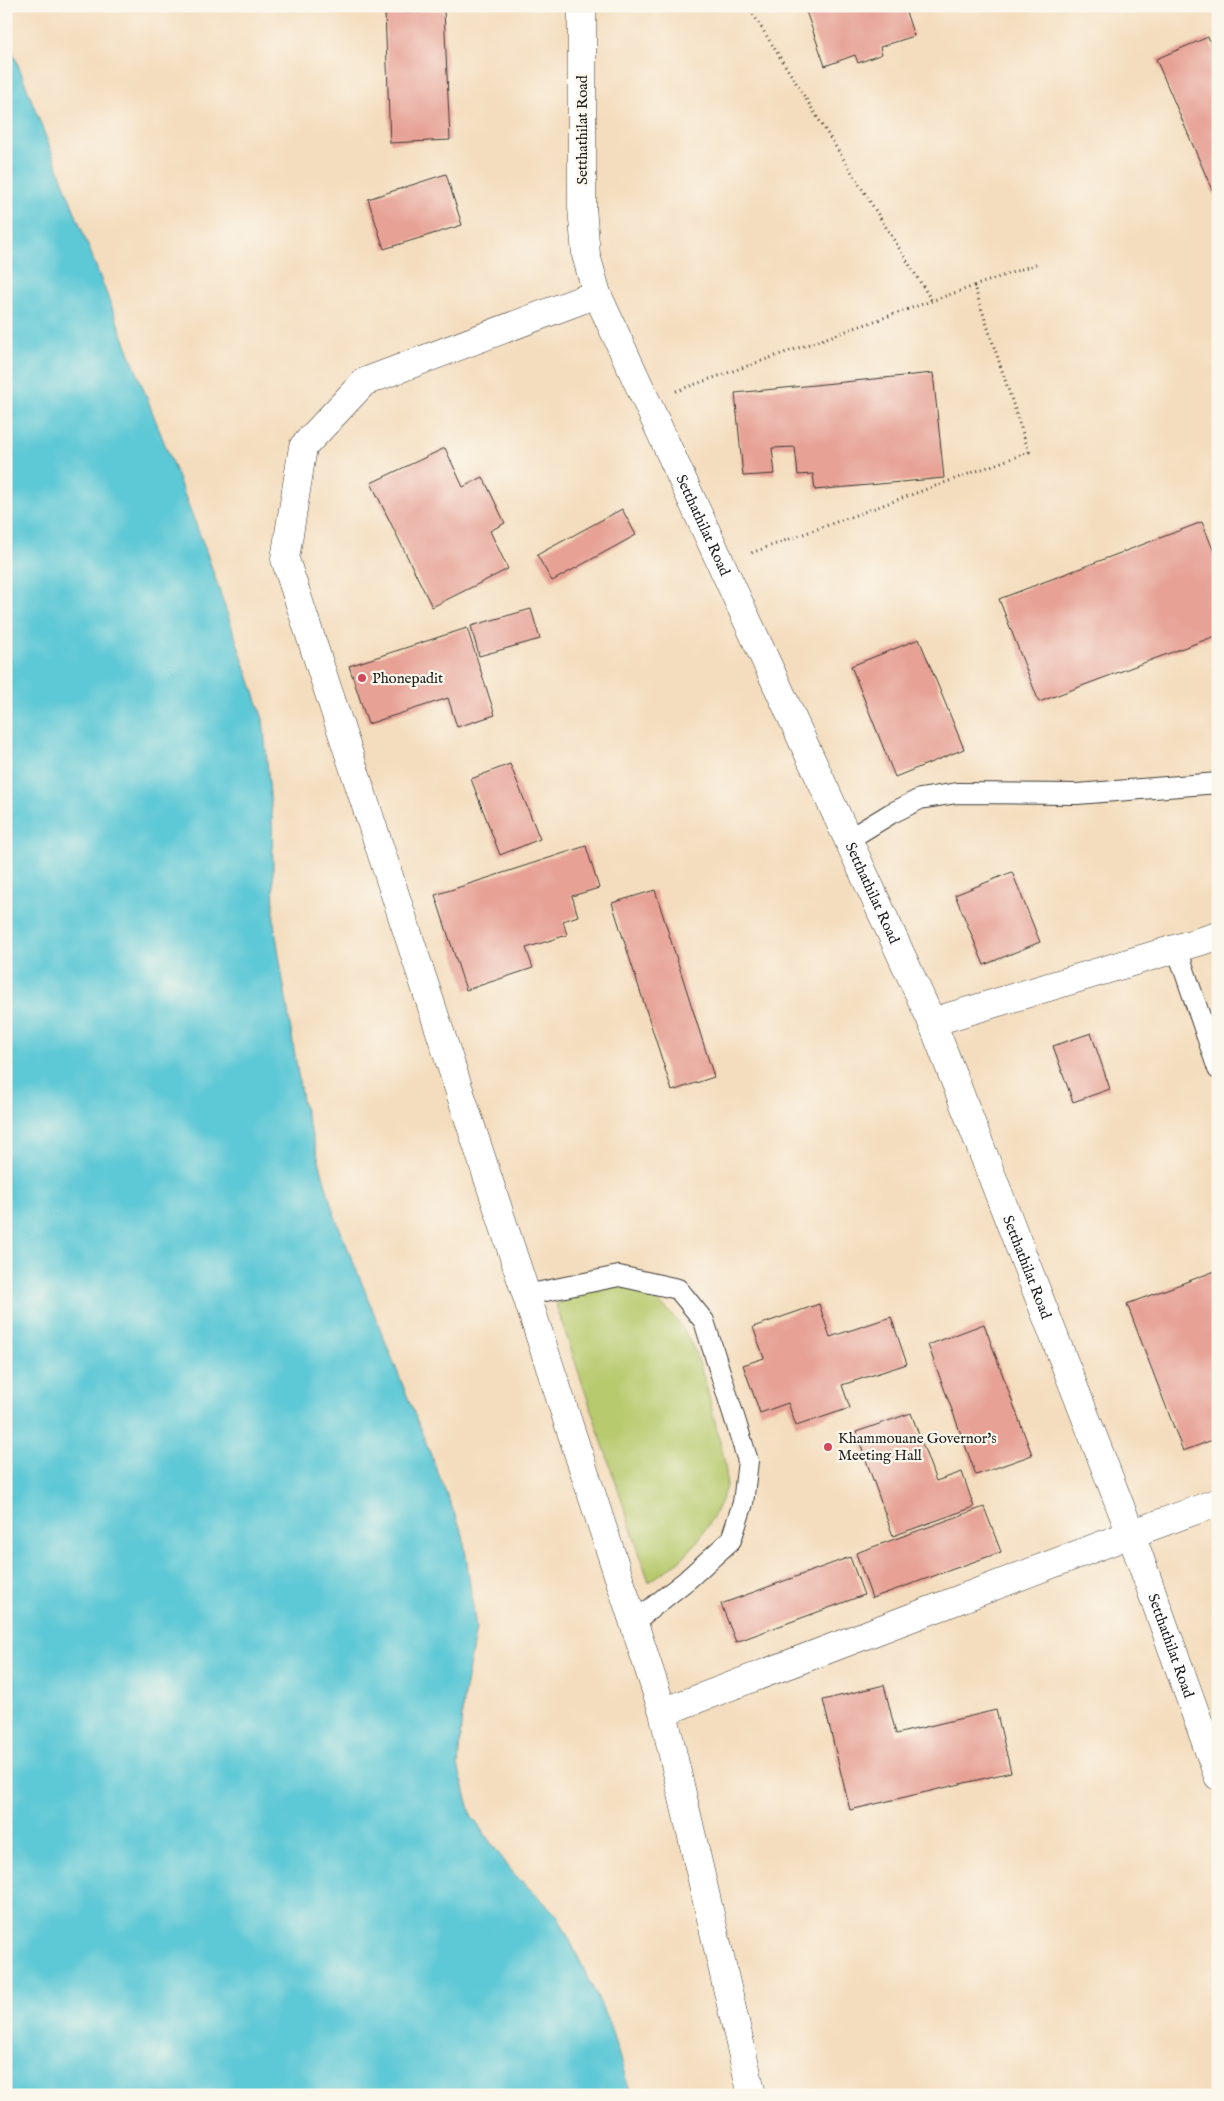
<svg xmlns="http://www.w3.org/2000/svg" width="1224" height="2101" viewBox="0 0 1224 2101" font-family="'IM FELL English',serif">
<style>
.green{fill:#b7ca6e;stroke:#6a7345}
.water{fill:#5dc8d6;stroke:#3c7279}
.building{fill:#e7a195}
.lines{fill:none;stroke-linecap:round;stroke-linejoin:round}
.service-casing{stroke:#3c3934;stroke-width:22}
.minor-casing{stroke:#3c3934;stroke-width:29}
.tertiary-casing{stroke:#3c3934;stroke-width:29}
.path{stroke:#3c3934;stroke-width:3;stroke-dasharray:1 4;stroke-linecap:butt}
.service{stroke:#fff;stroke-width:20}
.minor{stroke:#fff;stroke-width:28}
.tertiary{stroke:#fff;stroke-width:28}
.poi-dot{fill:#d1495b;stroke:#fbf7ec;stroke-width:2}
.labels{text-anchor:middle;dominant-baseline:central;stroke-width:4.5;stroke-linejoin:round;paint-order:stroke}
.street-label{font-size:15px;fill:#1c1c1c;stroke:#fbf7ec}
.poi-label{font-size:15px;fill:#1c1c1c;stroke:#fbf7ec;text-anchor:start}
</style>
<rect width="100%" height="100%" fill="#fbf7ec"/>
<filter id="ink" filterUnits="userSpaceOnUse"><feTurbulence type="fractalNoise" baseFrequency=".02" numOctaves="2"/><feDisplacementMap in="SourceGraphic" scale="10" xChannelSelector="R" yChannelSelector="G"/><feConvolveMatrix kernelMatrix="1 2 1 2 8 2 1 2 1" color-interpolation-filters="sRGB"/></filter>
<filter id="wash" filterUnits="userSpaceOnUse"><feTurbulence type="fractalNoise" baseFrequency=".0096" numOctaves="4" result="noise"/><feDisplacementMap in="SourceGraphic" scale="20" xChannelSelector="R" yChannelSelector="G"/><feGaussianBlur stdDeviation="1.12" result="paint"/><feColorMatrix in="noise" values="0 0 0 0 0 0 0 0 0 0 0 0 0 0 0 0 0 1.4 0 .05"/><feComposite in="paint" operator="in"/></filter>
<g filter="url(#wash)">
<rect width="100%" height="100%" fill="#f4ddbe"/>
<!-- green -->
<path class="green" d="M604 1287C611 1287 620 1286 626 1288 691 1303 703 1372 716 1426 720 1442 730 1475 725 1490 718 1511 700 1542 683 1557 673 1567 660 1574 649 1582L556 1305 581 1289Z"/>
<!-- water -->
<path class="water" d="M6 34 205 548 263 719 272 816 274 923 302 1100 334 1214 463 1535 476 1628 463 1700 458 1766 472 1817 513 1873 558 1916 608 2019 631 2095H6Z"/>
<g id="blocks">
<!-- building -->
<path class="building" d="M821 6H904L914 36 880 47 882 54 858 63 855 55 825 66 806 11Z
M444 10 450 140 390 143 385 12Z
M1208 37 1218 59V204L1156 59Z
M446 174 462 225 384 249 368 199Z
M933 373 944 478 815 490 813 474 798 475 795 447 772 448 775 474 743 476 735 393Z
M445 448 463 487 483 477 505 523 490 531 508 569 432 607 371 483Z
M622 509 636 535 552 581 537 555Z
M1202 522 1218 562V635L1039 702 999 599Z
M531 609 540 639 479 656 471 626Z
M467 628 495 715 457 727 448 698 368 724 349 666Z
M919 639 964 749 895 777 851 666Z
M510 764 540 839 500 855 471 779Z
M586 846 599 888 572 896 578 916 563 921 567 935 526 948 533 968 466 990 435 895Z
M1012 872 1040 942 984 965 955 895Z
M655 890 714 1077 672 1091 612 903Z
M1091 1033 1110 1089 1073 1102 1053 1046Z
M1218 1270V1438L1183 1451 1127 1304Z
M819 1304 830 1337 891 1317 907 1364 842 1385 850 1408 796 1426 788 1403 760 1413 743 1365 764 1358 753 1327Z
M984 1324 1032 1455 976 1475 928 1345Z
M911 1413 936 1481 962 1472 974 1507 893 1536 856 1432Z
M984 1507 1001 1552 872 1598 856 1553Z
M850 1557 864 1595 736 1642 721 1604Z
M884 1685 896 1734 996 1710 1011 1772 850 1810 823 1700Z"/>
</g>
</g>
<g filter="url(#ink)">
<use href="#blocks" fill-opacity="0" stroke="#3c3934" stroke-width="1"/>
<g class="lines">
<defs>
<path id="service" d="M849 839 890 814 920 799 957 793 1077 794 1218 783
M1177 949 1218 1069
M526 1295 619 1276 678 1289 704 1321 748 1461 743 1503 731 1540 687 1580 634 1622"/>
<path id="minor" d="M597 294 364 382 303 447 285 559 663 1712 752 2095
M932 1022 1218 936
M663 1712 1131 1534 1218 1502"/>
<g id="tertiary">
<path id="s1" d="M582 6V207L586 255 597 294 932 1022 1131 1534 1218 1776"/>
</g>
</defs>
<!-- service casing -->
<use href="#service" class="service-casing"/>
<!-- minor casing -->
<use href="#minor" class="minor-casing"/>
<!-- tertiary casing -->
<use href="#tertiary" class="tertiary-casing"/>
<!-- path -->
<path class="path" d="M748 6 932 301
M974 286 1036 264
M676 391 974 286 1029 452 751 553"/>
<!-- service -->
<use href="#service" class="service"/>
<!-- minor -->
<use href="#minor" class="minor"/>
<!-- tertiary -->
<use href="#tertiary" class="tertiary"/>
</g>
</g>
<!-- markers -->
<g class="poi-dot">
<circle cx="362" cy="678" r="5"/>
<circle cx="828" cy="1447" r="5"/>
</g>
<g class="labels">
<!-- street labels -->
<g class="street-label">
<text transform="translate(582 130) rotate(-90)">Setthathilat Road</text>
<text stroke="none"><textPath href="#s1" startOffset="544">Setthathilat Road</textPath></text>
<text stroke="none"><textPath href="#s1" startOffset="949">Setthathilat Road</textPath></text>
<text stroke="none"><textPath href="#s1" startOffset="1354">Setthathilat Road</textPath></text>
<text stroke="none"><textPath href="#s1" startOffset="1759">Setthathilat Road</textPath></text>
</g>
<!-- poi labels -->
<g class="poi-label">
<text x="372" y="678">Phonepadit</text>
<text x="838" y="1438">Khammouane Governor's<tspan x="838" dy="17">Meeting Hall</tspan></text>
</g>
</g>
<!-- margin -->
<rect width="1224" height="2101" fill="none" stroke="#fbf7ec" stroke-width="25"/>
</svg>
